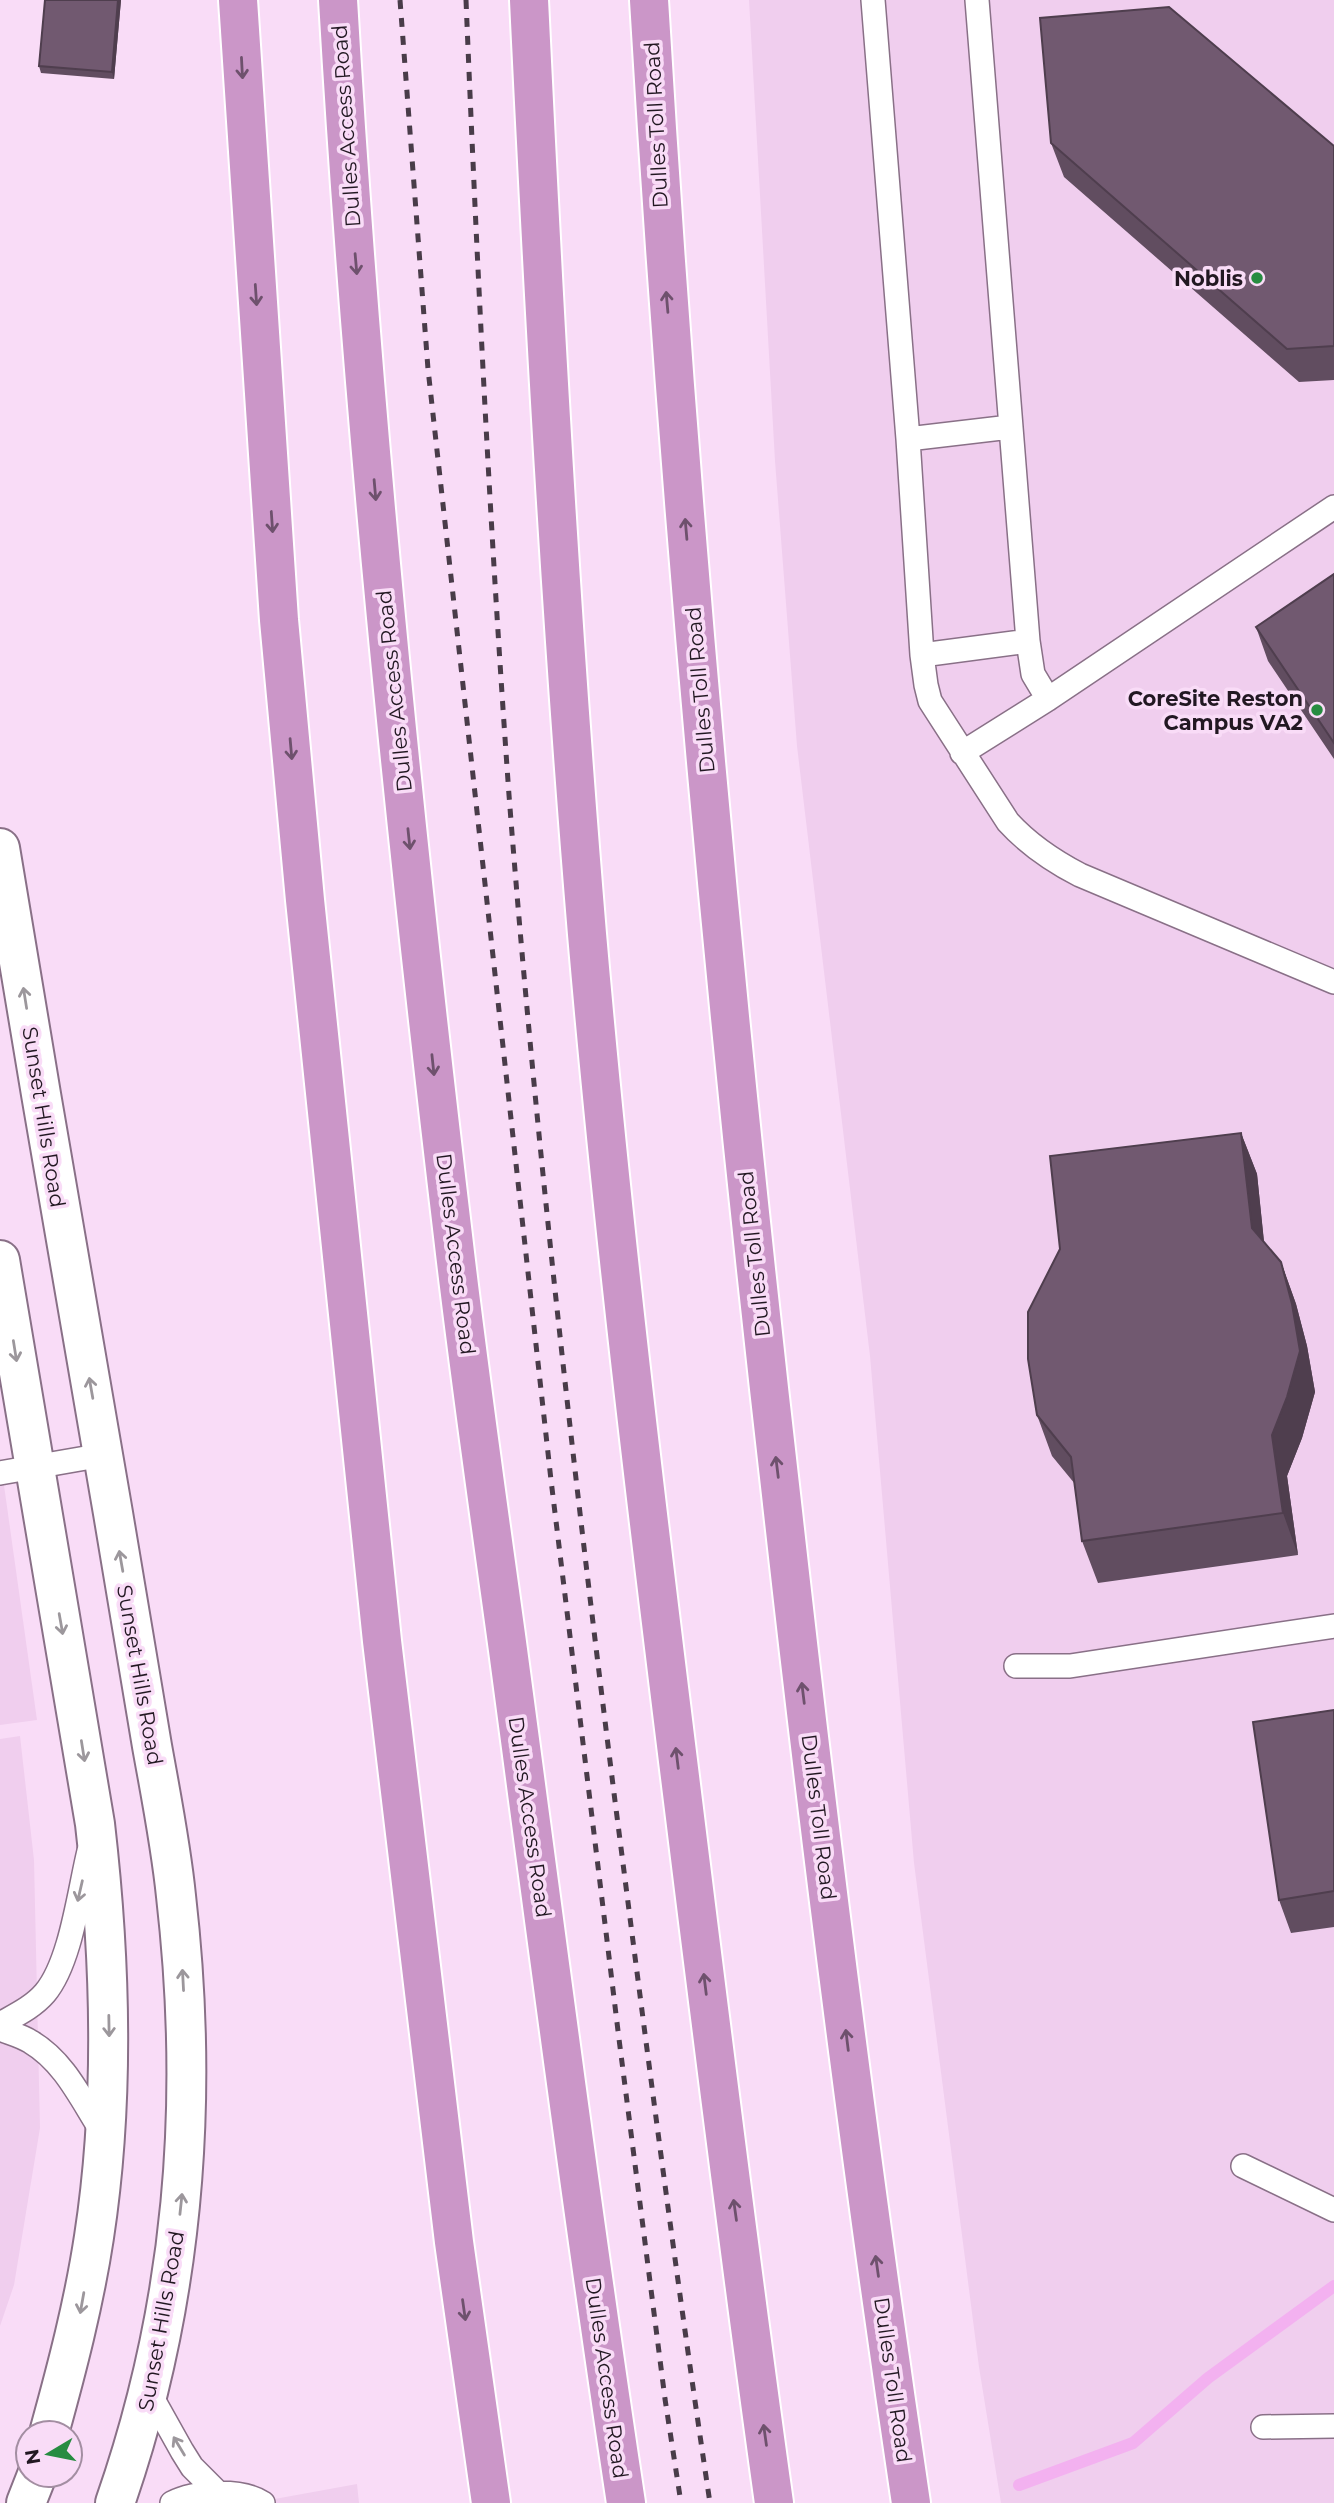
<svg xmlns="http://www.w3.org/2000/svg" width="1334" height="2503" viewBox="0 0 1334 2503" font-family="Montserrat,sans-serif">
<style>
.built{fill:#f0ceee}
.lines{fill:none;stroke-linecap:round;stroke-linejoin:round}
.stream{stroke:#f3b1f0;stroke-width:12}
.service-casing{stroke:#897087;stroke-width:26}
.secondary-casing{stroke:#897087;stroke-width:42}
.motorway-casing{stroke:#fff;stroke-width:42}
.service{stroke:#fff;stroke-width:23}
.secondary{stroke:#fff;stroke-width:38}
.motorway{stroke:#cb96c8;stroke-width:38}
.rail{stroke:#493c49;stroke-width:5;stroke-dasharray:9 9;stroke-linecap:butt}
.wall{fill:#614d60}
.shaded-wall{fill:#4f3e4e}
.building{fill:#715970;stroke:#4f3e4e;stroke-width:2}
.oneway{stroke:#6e516d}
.oneway2{stroke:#9c979c}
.poi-dot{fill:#278c41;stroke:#f9dcf7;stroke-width:2.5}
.labels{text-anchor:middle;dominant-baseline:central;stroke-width:7;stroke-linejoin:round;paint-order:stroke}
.street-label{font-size:21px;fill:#221822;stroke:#f9dcf7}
.poi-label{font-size:21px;font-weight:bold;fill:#221822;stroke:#f9dcf7;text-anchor:end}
</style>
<rect width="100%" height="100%" fill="#f9dcf7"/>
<!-- built -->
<path class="built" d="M749 0H1334V2503H1001L979 2367 914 1863 870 1356 797 746 775 461Z
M0 1457 37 1720 0 1725Z
M20 1736 34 1860 40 2128 14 2285 0 2326V1739Z
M357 2484 359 2503H252Z"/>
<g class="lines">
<!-- stream -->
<path class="stream" d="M1019 2485 1133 2443 1208 2378 1334 2286"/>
<defs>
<path id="service" d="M873 0 908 439 922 655 926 685 930 701 1008 822C1029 845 1053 861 1080 875L1334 982
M977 0 1028 641 1033 674 1048 699
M908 439 1010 427
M922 655 1028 641
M962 753 1048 699 1334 507
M0 1473 103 1455
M1016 1666H1070L1334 1626
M0 2024C16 2015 33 2007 45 1993 71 1962 79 1892 89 1851
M0 2029C10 2033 22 2036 31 2042 65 2062 82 2101 103 2133
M1243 2166 1334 2210
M149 2392 182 2451 192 2467 219 2494
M1263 2427 1334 2426
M172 2503C195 2491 242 2489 263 2503"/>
<path id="secondary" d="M0 848C36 1070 75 1291 113 1513 126 1591 139 1668 152 1746 161 1796 171 1846 176 1896 200 2104 184 2305 115 2503
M0 1260 95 1824C111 1962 115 2100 94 2237 84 2303 67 2368 49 2433
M26 2503 37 2475"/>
<path id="motorway" d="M238 0 279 620 305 900 382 1641 454 2242 491 2503
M338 0C362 413 404 825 453 1236 469 1374 489 1512 508 1650 546 1934 583 2219 626 2503
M529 0C544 312 561 623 587 934 612 1224 647 1512 683 1801 712 2035 741 2269 774 2503
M649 0C679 505 725 1009 783 1512 820 1843 862 2174 911 2503"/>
</defs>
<!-- service casing -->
<use href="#service" class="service-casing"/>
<!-- secondary casing -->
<use href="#secondary" class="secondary-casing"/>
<!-- motorway casing -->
<use href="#motorway" class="motorway-casing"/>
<!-- service -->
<use href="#service" class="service"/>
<!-- secondary -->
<use href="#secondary" class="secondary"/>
<!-- motorway -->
<use href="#motorway" class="motorway"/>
<!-- rail -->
<path class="rail" d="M400 0 428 369 551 1480 619 2039 665 2399 681 2503
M466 0C477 265 490 530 509 795 535 1132 573 1467 615 1801 645 2035 675 2270 710 2503"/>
</g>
<!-- wall -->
<path class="wall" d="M45 0H121L114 79 41 73 39 66Z
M1051 143 1334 146V380L1299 382 1064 177Z
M1334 574V759L1268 661 1256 627Z
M1241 1133 1257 1174 1264 1243 1281 1262 1296 1304 1307 1346 1315 1392 1302 1438 1287 1476 1298 1555 1098 1583 1082 1541 1075 1484 1052 1456 1037 1415Z
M1334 1710V1927L1291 1933 1279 1900Z"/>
<!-- shaded-wall -->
<path class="shaded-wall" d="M118 0H121L114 79 112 72Z
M1241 1133 1257 1174 1267 1270 1252 1228Z
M1281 1262 1296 1304 1307 1346 1315 1392 1302 1438 1287 1476 1298 1555 1283 1513 1272 1435Z"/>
<!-- building -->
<path class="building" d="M45 0H118L112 72 39 66Z
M1169 7 1334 146V346L1287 349 1051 143 1040 18Z
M1334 574V743L1256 627Z
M1241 1133 1252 1228 1281 1262 1292 1304 1300 1351 1287 1397 1272 1435 1283 1513 1082 1541 1071 1457 1037 1415 1028 1359V1312L1060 1249 1050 1156Z
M1334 1710V1891L1279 1900 1253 1722Z"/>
<!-- one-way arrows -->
<defs><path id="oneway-shaft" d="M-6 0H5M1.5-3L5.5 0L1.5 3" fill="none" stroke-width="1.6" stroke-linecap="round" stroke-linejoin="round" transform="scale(1.75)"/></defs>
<g class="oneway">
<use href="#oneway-shaft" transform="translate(242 68) rotate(87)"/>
<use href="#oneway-shaft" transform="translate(356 264) rotate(85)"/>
<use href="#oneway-shaft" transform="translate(256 295) rotate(86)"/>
<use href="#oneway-shaft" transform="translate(667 302) rotate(-95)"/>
<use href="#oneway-shaft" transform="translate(375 490) rotate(85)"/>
<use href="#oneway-shaft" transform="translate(272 522) rotate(86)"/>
<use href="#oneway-shaft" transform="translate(686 529) rotate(-95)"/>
<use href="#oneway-shaft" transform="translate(291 749) rotate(85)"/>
<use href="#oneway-shaft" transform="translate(409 839) rotate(84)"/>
<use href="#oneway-shaft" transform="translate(433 1065) rotate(84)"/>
<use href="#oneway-shaft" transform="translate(777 1467) rotate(-97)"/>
<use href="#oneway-shaft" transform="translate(803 1693) rotate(-97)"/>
<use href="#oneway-shaft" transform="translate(677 1758) rotate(-97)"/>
<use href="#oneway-shaft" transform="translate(705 1984) rotate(-97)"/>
<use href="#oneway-shaft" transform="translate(847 2040) rotate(-97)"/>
<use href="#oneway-shaft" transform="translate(735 2210) rotate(-98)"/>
<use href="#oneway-shaft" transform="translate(877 2266) rotate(-98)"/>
<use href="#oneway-shaft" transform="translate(464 2310) rotate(82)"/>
<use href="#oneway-shaft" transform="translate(765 2435) rotate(-98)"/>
</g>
<g class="oneway2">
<use href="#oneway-shaft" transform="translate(25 998) rotate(-99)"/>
<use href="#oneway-shaft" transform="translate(15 1351) rotate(81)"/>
<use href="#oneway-shaft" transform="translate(91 1388) rotate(-100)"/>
<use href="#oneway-shaft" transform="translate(121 1561) rotate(-100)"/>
<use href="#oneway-shaft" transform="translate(61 1624) rotate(80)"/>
<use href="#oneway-shaft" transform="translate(83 1751) rotate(81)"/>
<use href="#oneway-shaft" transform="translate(80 1891) rotate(103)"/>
<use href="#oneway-shaft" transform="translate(183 1980) rotate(-93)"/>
<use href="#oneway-shaft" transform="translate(109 2026) rotate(89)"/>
<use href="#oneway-shaft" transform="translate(181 2204) rotate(-84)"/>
<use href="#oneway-shaft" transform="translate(82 2303) rotate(100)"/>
<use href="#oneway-shaft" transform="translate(179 2446) rotate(-121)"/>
</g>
<!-- markers -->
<g class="poi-dot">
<circle cx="1257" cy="278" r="7"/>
<circle cx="1317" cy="710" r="7"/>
</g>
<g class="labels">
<!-- street labels -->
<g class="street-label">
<text transform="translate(656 125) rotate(-93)">Dulles Toll Road</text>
<text transform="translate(346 126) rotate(-94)">Dulles Access Road</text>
<text transform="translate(700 690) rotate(-95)">Dulles Toll Road</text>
<text transform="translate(394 691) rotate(-96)">Dulles Access Road</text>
<text transform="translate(44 1117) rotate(81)">Sunset Hills Road</text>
<text transform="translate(456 1254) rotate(83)">Dulles Access Road</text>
<text transform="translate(754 1254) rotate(-96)">Dulles Toll Road</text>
<text transform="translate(140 1675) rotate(80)">Sunset Hills Road</text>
<text transform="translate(530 1817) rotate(82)">Dulles Access Road</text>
<text transform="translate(819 1817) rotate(83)">Dulles Toll Road</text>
<text transform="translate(161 2321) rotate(-80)">Sunset Hills Road</text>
<text transform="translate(607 2378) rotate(82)">Dulles Access Road</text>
<text transform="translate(893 2380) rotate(82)">Dulles Toll Road</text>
</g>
<!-- poi labels -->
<g class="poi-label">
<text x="1243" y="278">Noblis</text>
<text x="1303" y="698">CoreSite Reston<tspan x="1303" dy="24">Campus VA2</tspan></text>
</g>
</g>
<!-- north arrow -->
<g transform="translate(49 2454) rotate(260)"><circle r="33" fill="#f9dcf7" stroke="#a38ea2" stroke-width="2"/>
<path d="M0-5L12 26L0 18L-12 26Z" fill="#278c41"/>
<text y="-10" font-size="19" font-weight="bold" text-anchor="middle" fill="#221822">N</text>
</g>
</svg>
